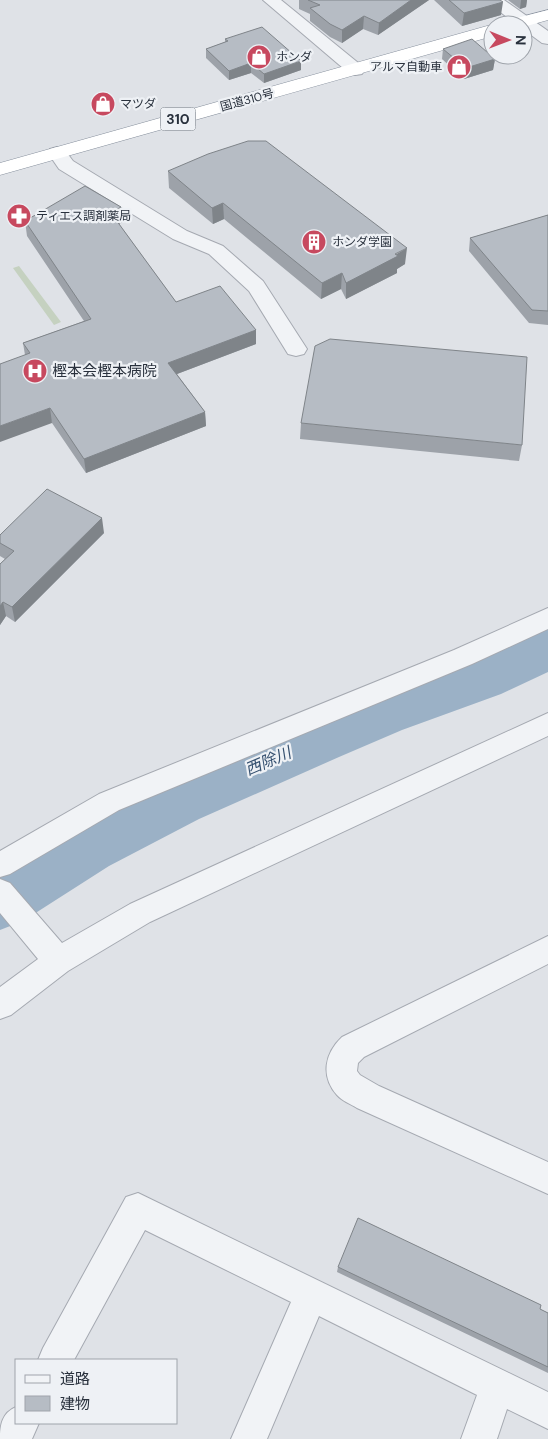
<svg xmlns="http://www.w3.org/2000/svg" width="548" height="1439" viewBox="0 0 548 1439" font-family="'DM Sans','Noto Sans JP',sans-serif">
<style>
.green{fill:#c5d1c0}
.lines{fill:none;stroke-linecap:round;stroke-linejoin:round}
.river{fill:#9bb1c6;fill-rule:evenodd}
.minor-casing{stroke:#a5a9b1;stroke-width:2}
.trunk-casing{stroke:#87909d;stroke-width:1}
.minor{fill:#f1f3f6;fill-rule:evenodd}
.trunk{fill:#fff;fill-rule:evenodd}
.wall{fill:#9da2a9}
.shaded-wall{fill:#7f8489}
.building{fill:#b6bcc4;stroke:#7f8489}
.labels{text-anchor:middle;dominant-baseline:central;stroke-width:4.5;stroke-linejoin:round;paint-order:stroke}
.far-poi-label{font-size:12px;fill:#29313d;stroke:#eef1f5;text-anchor:start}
.far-street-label{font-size:12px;fill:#29313d;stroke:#eef1f5}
.shield{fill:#eef1f5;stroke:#646b74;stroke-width:1}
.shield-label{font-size:14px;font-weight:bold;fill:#29313d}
.poi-label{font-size:15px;fill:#29313d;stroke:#eef1f5;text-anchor:start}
.water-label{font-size:16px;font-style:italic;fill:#35506f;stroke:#eef1f5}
</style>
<rect width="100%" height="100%" fill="#dfe2e7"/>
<!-- green -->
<path class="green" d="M19 266 61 322 54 325 13 268Z"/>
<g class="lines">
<!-- river -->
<path class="river" d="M548 624V672L501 694 402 730 339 757 199 819 109 866 23 921 0 930V866C112 795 237 742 362 696 389 686 417 678 444 668 479 655 512 635 548 624Z"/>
<defs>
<path id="minor" d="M263 0H281L362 66 365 70 362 74 356 75 350 74Z
M485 0H504L548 31V44L542 43 523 29V25H517Z
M57 147 64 149 73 161 187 231 223 246 263 281 307 349 304 354 296 356 288 354 249 291 209 254 173 239 59 169 48 153 50 149Z
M548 608V629L472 664 119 810 10 874 0 877V851L99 794 454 650Z
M548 713V736L150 922 68 971 11 1015 0 1019V987L38 959 0 913V879L10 883 62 943 130 904Z
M548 936V964L364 1057 358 1063 357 1071 360 1075 379 1086 548 1162V1194L357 1108C351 1104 342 1101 337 1095 320 1076 325 1053 342 1037Z
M138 1193 548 1392V1429L507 1409 497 1439H461L477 1395 319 1316 267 1439H231L291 1302 145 1230 74 1360H38L43 1348 126 1197Z
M16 1407V1423H39L32 1439H0C0 1425 2 1413 16 1407Z"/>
<path id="trunk" d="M548 10V20L523 27V25H502L505 21Z
M493 25V36L0 175V163L487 26 495 25Z"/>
</defs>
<!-- minor casing -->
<use href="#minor" class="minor-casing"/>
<!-- trunk casing -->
<use href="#trunk" class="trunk-casing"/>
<!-- minor -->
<use href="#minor" class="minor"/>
<!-- trunk -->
<use href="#trunk" class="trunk"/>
</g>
<!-- wall -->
<path class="wall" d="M299 0H429L378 35 363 29 342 43 330 37 310 21V14L299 9Z
M434 0H500L501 15 462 26Z
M508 0H527L526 7 520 9Z
M225 39 301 70 264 83 251 73 229 80 206 58V49L225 42Z
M443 49 495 59 493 70 464 79 442 59Z
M168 171 405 264 397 269V273L346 299 341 289 321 299 224 219 213 224 169 188Z
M121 207 122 222 119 224 176 302 256 330V344L177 374 205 412 206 426 86 473 52 423 25 355 23 343 84 321 27 236 25 221Z
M548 215V325L529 323 469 251 470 238Z
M301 423 522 445 519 461 300 439Z
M104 533 15 622 6 616 0 625V564L5 559 0 556V535Z
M338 1267 540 1309 548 1313V1373L337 1272Z"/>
<!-- shaded-wall -->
<path class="shaded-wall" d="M411 0H429L378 35 379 23Z
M521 0H527L526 7 520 9Z
M503 2 501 15 462 26 464 13Z
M364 16 363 29 342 43V30Z
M495 59 493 70 464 79 466 68Z
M301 61V70L264 83V74Z
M251 63V73L229 80V71Z
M223 203 224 219 213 224 212 208Z
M121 207 122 222 113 228 111 213Z
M407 248 405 264 397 269V273L346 299V283Z
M342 273 341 289 321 299 322 283Z
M256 330V344L169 377 168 363Z
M50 408 52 423 0 442V426Z
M205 412 206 426 86 473 84 459Z
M102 518 104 533 15 622 12 607Z
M3 602 6 616 0 625V606Z"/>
<!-- building -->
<path class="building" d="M308 0H411L379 23 364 16 342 30 330 24 310 8 320 5Z
M449 0H500L503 2 464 13Z
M262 27 301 61 264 74 251 63 229 71 206 49 228 41 225 39Z
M472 39 495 59 466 68 443 49Z
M248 141H266L407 248 395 254 398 256 346 283 342 273 322 283 223 203 212 208 168 171 208 154Z
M85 186 121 207 111 213 176 302 220 286 256 330 168 363 205 412 84 459 50 408 0 426V364L30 353 23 343 91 319 25 221Z
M548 215V311L532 310 470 238Z
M330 339 527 357 522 445 301 423 315 346Z
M47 489 102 518 12 607 3 602 0 606V564L14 551 0 543V535Z
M358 1218 541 1305 540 1309 548 1313V1367L338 1267Z"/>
<!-- icons -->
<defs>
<symbol id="shop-disc" viewBox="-11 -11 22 22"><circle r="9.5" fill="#c7495f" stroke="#eef1f5"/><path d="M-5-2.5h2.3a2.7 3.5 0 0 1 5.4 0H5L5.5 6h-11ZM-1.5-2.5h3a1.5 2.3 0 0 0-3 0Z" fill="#fff"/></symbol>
<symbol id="pharmacy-disc" viewBox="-11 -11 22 22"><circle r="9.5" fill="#c7495f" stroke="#eef1f5"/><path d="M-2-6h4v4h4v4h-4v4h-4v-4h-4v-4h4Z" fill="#fff"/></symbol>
<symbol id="building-disc" viewBox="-11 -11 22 22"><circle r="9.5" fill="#c7495f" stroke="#eef1f5"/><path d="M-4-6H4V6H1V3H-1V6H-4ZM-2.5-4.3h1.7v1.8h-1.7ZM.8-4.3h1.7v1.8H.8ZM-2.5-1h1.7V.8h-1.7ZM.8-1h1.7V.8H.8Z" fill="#fff"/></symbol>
<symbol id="hospital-disc" viewBox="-11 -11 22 22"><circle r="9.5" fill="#c7495f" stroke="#eef1f5"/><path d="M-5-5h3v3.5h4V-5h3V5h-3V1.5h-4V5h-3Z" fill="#fff"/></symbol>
</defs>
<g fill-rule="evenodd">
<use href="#shop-disc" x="245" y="43" width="28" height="28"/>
<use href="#shop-disc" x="445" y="53" width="28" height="28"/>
<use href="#shop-disc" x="89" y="90" width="28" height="28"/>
<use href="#pharmacy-disc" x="5" y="202" width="28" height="28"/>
<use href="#building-disc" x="300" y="228" width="28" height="28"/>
<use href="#hospital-disc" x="21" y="357" width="28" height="28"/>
</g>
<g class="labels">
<!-- far-poi labels -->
<g class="far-poi-label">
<text x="276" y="57">ホンダ</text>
<text x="442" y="67" text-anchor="end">アルマ自動車</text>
<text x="120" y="104">マツダ</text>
<text x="36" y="216">ティエス調剤薬局</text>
<text x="332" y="242">ホンダ学園</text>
</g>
<!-- far-street labels -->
<g class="far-street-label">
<text transform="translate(247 100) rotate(-15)">国道310号</text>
</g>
<!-- shield labels -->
<rect class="shield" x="160.5" y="107.5" width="35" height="23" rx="4"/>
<g class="shield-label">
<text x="178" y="119">310</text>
</g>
<!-- poi labels -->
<g class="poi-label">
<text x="52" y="371">樫本会樫本病院</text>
</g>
<!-- water labels -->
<g class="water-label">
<text transform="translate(268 761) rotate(-23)">西除川</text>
</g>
</g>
<!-- legend -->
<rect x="15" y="1359" width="162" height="65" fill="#eef1f5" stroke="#9fa4ab"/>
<rect x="25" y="1375" width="25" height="8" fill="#f1f3f6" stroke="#9fa4ab"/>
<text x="60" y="1384" font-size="15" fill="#29313d">道路</text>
<rect x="25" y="1396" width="25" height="15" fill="#b6bcc4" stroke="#9fa4ab"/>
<text x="60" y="1409" font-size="15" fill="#29313d">建物</text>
<!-- north arrow -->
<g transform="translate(508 40) rotate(91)"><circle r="24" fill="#eef1f5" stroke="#9fa4ab"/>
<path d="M0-4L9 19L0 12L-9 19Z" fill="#c7495f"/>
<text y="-8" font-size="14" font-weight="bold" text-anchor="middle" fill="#29313d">N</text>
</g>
</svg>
